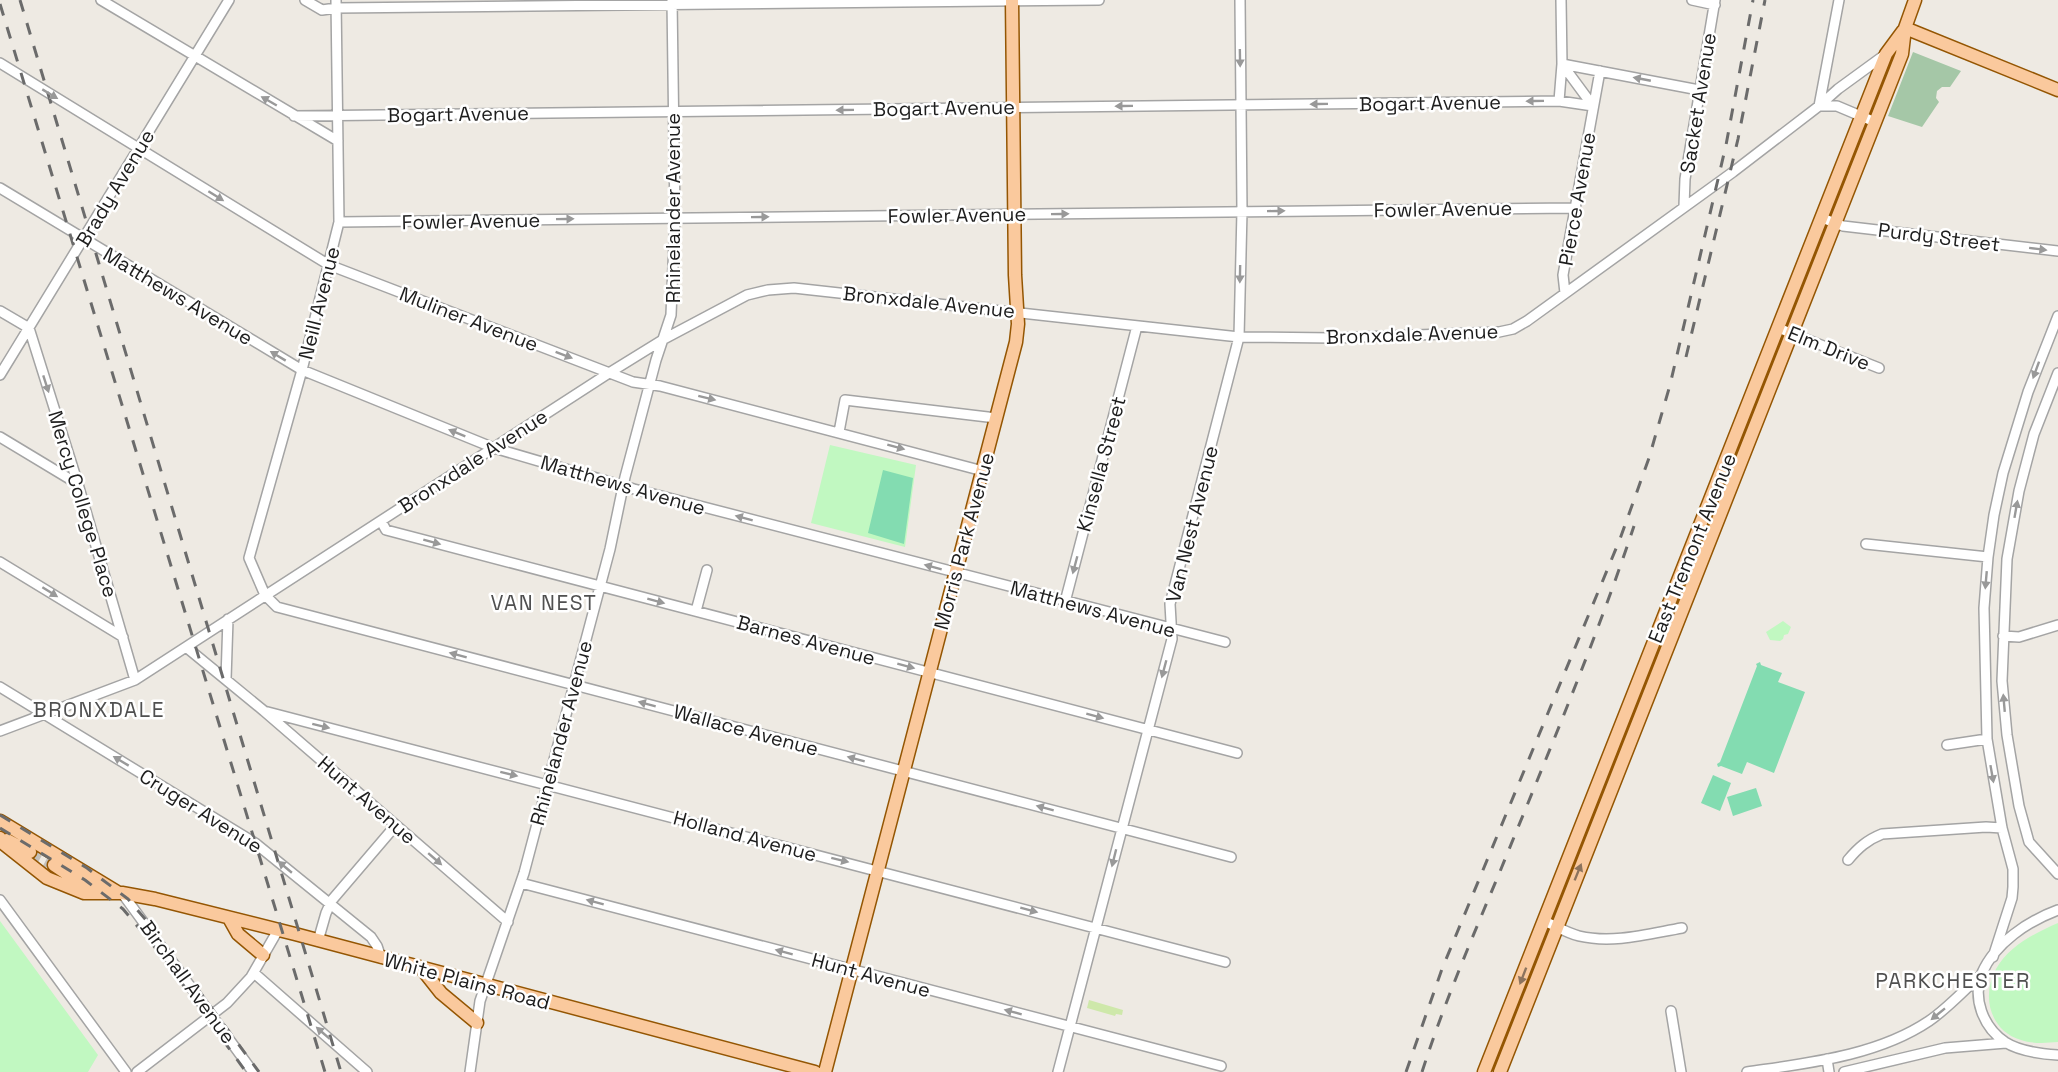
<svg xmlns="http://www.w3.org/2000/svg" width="2058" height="1072" viewBox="0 0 2058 1072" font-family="'Space Grotesk',sans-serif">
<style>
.grass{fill:#cee8aa}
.cemetery{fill:#a5c7a7}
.park{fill:#c1f8c1}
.pitch{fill:#83dcb1}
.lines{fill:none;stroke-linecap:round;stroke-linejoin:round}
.major-tunnel{stroke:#c4c1bb;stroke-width:12;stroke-dasharray:12 6;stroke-linecap:butt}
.minor-casing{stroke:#a4a4a4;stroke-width:12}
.major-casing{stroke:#945603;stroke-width:15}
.minor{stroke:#fff;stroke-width:9}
.major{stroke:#fac99d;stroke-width:12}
.rail{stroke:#6b6b6b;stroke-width:3;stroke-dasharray:12 12;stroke-linecap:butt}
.oneway{fill:#999}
.oneway2{fill:#8c735d}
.labels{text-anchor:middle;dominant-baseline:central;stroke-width:5;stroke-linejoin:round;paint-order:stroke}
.street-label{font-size:20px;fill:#1d1d1d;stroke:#fff}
.neighbourhood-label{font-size:21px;letter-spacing:1.5px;fill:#505050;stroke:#fff}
</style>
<rect width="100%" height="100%" fill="#eeeae3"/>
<!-- grass -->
<path class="grass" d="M1089 1000 1123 1010 1122 1015 1116 1014 1115 1016 1087 1008Z"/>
<!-- cemetery -->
<path class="cemetery" d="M1913 52 1961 71 1950 87H1942L1937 91 1936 98 1939 102 1922 127 1888 116Z"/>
<!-- park -->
<path class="park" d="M830 445 916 465 905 547 811 523Z
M1783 621 1791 627 1788 634 1784 635 1783 639 1780 641 1770 640 1766 632Z
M0 921 98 1055 88 1072H0Z
M2058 923V1042C2046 1043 2033 1044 2021 1040 1990 1031 1981 996 1996 969 2009 946 2035 933 2058 923Z"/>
<!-- pitch -->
<path class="pitch" d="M883 470 913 478 904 544 868 533Z
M1760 662 1761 665 1782 673 1778 682 1805 692 1774 773 1747 762 1742 774 1721 766 1718 767 1717 764 1720 762 1757 666 1756 664Z
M1713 775 1731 783 1720 811 1701 803Z
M1756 788 1762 806 1733 816 1727 797Z"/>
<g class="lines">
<!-- major-tunnel -->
<path class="major-tunnel" d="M30 852 54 865"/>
<defs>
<path id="minor" d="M101 0 338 141
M305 0 322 10 336 8 1099 0
M336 0 339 222 302 370 249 558 265 595 277 607 1231 857
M1692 0 1715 5
M0 63 329 265 633 382 660 386 983 471
M1562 64 1699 90
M1562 64 1593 106
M1559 101 1562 64 1561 0
M1819 106 1839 0
M1819 106H1837L1875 122
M294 116 1559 101 1593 106
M0 188 302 370 494 448 634 489 1225 642
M1684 206 1685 179 1715 0
M1822 218 1843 226 2058 251
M339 222 1575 208
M1565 293 1563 275 1600 71
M0 311 29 328 78 484 135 680
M1778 328 1879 368
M2058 373 2034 434 2019 491 2007 559 2002 681 2007 735 2019 806 2029 842 2058 874
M0 375 229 0
M839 432 845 400 996 418
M0 437 78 484
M381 521 386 530 1237 753
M1866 544 1988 557
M0 562 123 637
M1065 602 1137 326
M696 611 707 570
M2003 636 2019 637 2058 625
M186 647 264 711 508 922
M226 679 228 619
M0 687 255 843 371 937 377 946 381 958
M264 711 1225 962
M0 731 135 680 609 373 664 339 747 295 768 290 794 288 1239 337 1334 338 1499 332 1513 329 1527 321 1733 172 1819 106 1838 89 1886 54
M1947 745 1987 739
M1848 860C1858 848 1867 840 1882 834L1986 827 2002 828
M521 883 1221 1066
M122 893 253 1072
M0 900 126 1072
M2058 910C2028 921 1995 943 1982 973 1972 998 1983 1027 2005 1042 2019 1051 2042 1054 2058 1055
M1544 921C1556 926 1567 933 1579 936 1613 944 1648 934 1682 928
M318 941 326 913 332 900 396 825
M1993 957 2012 898 2013 887V869L2002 828 1987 739 1984 608 1988 557 1994 515 2003 473 2028 392 2058 316
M254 973 367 1072
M1671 1011 1681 1072
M1827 1059 1829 1072
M137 1072 227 1003 251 977 278 930
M470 1072 480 1001 524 873 610 549 625 477 656 360 671 315 675 218 672 0
M1058 1072 1172 639 1170 604 1239 337 1242 211 1240 0
M1747 1072C1808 1063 1877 1056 1929 1021 1948 1008 1964 990 1981 975
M1844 1072 1945 1048 2006 1043"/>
<path id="major" d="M1905 28 2058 90
M0 821 117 892
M0 838 4 844 47 878 84 893H122L155 899 295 934 815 1072
M7 840 30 852
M54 865 78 881 101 891
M229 918 238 934 263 955
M422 969 441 993 477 1023
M825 1072 1016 342 1018 324 1015 275 1012 0
M1484 1072 1886 54 1903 31
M1500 1072 1902 54 1905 28 1915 0"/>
</defs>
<!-- minor casing -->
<use href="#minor" class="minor-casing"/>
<!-- major casing -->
<use href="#major" class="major-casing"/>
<!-- minor -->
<use href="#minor" class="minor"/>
<!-- major -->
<use href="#major" class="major"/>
<!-- rail -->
<path class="rail" d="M20 0 341 1072
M0 4 325 1072
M1686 357 1738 139 1765 0
M0 815 87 868 128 899 151 926 259 1072
M0 828 85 880 123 909 163 957 246 1072
M1406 1072 1442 969 1620 539 1649 458 1670 385 1726 145 1753 0
M1422 1072C1444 1003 1473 936 1501 869 1547 756 1595 643 1634 526"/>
</g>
<!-- one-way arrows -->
<defs><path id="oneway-solid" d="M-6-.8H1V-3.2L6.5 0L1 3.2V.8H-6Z" transform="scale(1.5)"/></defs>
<g class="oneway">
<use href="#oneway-solid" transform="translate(1240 58) rotate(89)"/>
<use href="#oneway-solid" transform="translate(1642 79) rotate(-169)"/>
<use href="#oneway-solid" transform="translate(50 94) rotate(31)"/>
<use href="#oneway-solid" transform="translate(269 101) rotate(-150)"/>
<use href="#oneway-solid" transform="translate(1535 101) rotate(179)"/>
<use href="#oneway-solid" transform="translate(1319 104) rotate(179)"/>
<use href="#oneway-solid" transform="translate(1124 106) rotate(179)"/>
<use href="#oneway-solid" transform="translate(845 110) rotate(179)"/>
<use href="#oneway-solid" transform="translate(216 196) rotate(32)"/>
<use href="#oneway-solid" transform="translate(1276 211) rotate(-1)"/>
<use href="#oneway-solid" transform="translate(1060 214) rotate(-1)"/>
<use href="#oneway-solid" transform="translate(760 217) rotate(-1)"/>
<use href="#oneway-solid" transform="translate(565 219) rotate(-1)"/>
<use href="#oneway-solid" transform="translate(2038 249) rotate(7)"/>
<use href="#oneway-solid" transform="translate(1240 274) rotate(91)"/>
<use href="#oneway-solid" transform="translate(564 355) rotate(21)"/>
<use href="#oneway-solid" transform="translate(278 356) rotate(-149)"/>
<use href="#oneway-solid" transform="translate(2036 370) rotate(110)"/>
<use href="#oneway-solid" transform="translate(46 384) rotate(72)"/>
<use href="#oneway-solid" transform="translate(707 398) rotate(14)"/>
<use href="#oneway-solid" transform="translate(457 433) rotate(-158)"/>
<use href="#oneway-solid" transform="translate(896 447) rotate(15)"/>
<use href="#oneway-solid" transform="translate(2016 509) rotate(-80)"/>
<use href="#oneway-solid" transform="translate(744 518) rotate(-165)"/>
<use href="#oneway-solid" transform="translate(432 542) rotate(15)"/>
<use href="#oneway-solid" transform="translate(1075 565) rotate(105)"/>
<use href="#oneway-solid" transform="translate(933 567) rotate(-165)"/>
<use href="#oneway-solid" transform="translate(1986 580) rotate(95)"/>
<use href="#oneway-solid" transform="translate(50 592) rotate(32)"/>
<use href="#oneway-solid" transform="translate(656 601) rotate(15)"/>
<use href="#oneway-solid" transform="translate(458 655) rotate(-165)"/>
<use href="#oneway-solid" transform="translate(906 666) rotate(15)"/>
<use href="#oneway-solid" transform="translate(1164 669) rotate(105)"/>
<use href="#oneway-solid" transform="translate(2004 703) rotate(-95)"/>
<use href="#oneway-solid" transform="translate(647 704) rotate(-165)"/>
<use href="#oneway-solid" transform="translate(1095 716) rotate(15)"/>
<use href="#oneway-solid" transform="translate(321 726) rotate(14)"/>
<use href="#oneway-solid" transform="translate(856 759) rotate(-165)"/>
<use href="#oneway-solid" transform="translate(121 761) rotate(-149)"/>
<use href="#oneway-solid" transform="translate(509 774) rotate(14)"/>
<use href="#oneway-solid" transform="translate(1992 774) rotate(80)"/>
<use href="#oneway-solid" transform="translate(1045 808) rotate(-165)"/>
<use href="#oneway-solid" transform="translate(1114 858) rotate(104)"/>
<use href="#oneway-solid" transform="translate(435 859) rotate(41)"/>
<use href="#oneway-solid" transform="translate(840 860) rotate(14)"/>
<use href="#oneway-solid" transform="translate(285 867) rotate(-140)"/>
<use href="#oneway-solid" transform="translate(595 902) rotate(-165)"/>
<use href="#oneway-solid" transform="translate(1029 910) rotate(15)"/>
<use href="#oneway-solid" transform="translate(784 952) rotate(-165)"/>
<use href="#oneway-solid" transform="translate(1013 1012) rotate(-165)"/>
<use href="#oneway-solid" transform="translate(1938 1014) rotate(141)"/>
<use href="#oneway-solid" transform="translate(323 1033) rotate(-139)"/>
</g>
<g class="oneway2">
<use href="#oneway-solid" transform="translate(1578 872) rotate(-68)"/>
<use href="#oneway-solid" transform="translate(1523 976) rotate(111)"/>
</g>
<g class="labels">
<!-- street labels -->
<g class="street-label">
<text transform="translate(1430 103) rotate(-1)">Bogart Avenue</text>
<text transform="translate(1698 103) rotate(-81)">Sacket Avenue</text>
<text transform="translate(944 108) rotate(-1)">Bogart Avenue</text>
<text transform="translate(458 114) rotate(-1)">Bogart Avenue</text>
<text transform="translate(115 188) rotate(-59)">Brady Avenue</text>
<text transform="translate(1577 199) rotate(-80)">Pierce Avenue</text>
<text transform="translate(673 208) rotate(-90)">Rhinelander Avenue</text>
<text transform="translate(1443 209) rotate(-1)">Fowler Avenue</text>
<text transform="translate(957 215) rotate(-1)">Fowler Avenue</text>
<text transform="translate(471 221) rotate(-1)">Fowler Avenue</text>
<text transform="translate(1939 237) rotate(7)">Purdy Street</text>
<text transform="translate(178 296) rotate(31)">Matthews Avenue</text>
<text transform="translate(929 302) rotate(6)">Bronxdale Avenue</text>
<text transform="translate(319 303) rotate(-76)">Neill Avenue</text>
<text transform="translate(469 319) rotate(21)">Muliner Avenue</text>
<text transform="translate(1412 334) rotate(-2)">Bronxdale Avenue</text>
<text transform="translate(1829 348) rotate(22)">Elm Drive</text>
<text transform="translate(473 461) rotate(-33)">Bronxdale Avenue</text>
<text transform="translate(1101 464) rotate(-75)">Kinsella Street</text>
<text transform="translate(623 485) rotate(16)">Matthews Avenue</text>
<text transform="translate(83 504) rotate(73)">Mercy College Place</text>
<text transform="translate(1192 524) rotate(-76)">Van Nest Avenue</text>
<text transform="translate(964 541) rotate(-75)">Morris Park Avenue</text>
<text transform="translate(1692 548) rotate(-68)">East Tremont Avenue</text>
<text transform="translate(1093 609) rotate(15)">Matthews Avenue</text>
<text transform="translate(806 640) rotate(15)">Barnes Avenue</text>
<text transform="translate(746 730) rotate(15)">Wallace Avenue</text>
<text transform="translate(561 733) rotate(-75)">Rhinelander Avenue</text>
<text transform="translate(367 800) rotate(41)">Hunt Avenue</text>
<text transform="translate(201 811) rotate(32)">Cruger Avenue</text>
<text transform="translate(745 836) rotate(15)">Holland Avenue</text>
<text transform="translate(871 975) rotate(15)">Hunt Avenue</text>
<text transform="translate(467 981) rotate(15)">White Plains Road</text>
<text transform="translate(188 982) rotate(54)">Birchall Avenue</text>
</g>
<!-- neighbourhood labels -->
<g class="neighbourhood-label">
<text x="544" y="602">VAN NEST</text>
<text x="99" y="709">BRONXDALE</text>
<text x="1953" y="980">PARKCHESTER</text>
</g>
</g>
</svg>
